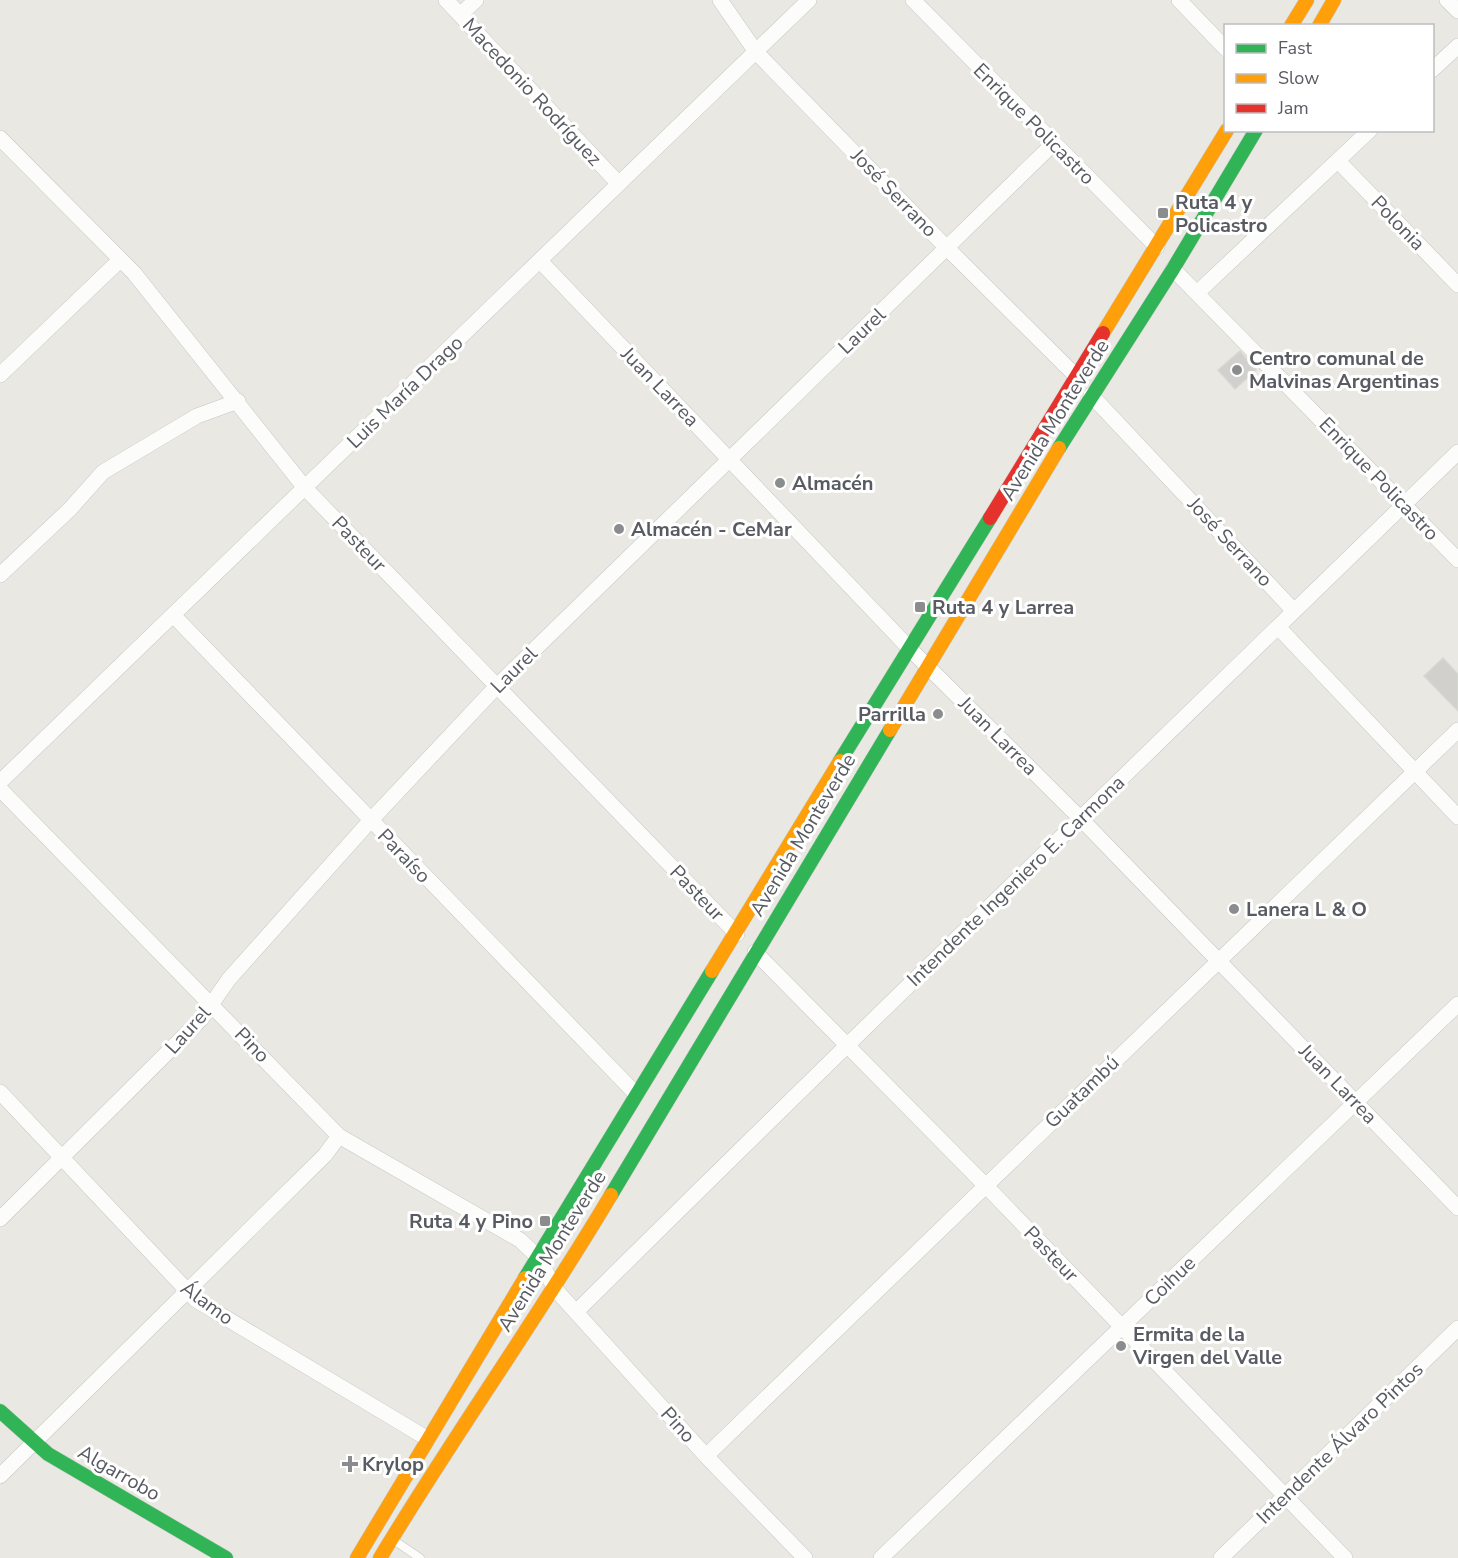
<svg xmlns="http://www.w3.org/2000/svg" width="1458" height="1558" viewBox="0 0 1458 1558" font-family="'Nunito Sans',sans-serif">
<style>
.building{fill:#d1d0cc;stroke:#d8d7d2;stroke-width:1.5}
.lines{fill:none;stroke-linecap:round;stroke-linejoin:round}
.lane-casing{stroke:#c5c6c5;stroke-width:9}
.street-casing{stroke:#c5c6c5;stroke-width:16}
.fast-casing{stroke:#c6c7c6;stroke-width:15}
.slow-casing{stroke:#c6c7c6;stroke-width:15}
.jam-casing{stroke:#c6c7c6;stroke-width:15}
.lane{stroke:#fcfcfb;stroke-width:8}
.street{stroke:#fcfcfb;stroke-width:15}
.fast{stroke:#30b455;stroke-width:14}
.slow{stroke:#ff9f0a;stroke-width:14}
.jam{stroke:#e5322d;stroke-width:14}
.poi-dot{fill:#8b8c8e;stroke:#fff;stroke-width:2}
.labels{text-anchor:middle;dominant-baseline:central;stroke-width:6;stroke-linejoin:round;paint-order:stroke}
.street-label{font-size:20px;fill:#585b61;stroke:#fff}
.poi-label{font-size:20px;font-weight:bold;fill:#585b61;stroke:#fff;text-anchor:start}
</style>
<rect width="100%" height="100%" fill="#e9e8e2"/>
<!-- building -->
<path class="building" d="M1240 351 1256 370 1235 389 1218 370Z
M1443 658 1458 674V711L1424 676Z"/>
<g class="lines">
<defs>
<path id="lane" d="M395 1541 420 1558"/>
<path id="street" d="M446 0 619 184
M720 0 756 52 947 248 1078 378
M913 0 1157 247
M1179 0 1226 49
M1447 0 1458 11
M460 15 476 0
M1432 70 1458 46
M0 138 134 273 305 488 737 934
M1338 161 1458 285
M541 262 911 650 1081 819 1458 1208
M1173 269 1458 560
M1198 292 1370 130
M0 375 120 260
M1091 395 1294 611
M0 575 70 509 103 472 197 416 238 401
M173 615 636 1094
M1279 628 1458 817
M0 782 809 0
M0 789 339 1136 520 1240 538 1257 555 1289 706 1456 805 1558
M755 952 986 1186 1345 1558
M0 1092 196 1300 428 1439
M0 1219 201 1019 229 979 370 821 497 686 1053 144
M576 1312C867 1023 1164 738 1458 452
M706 1456 1458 730
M0 1476 325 1155 339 1136
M881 1558 1458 1004
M1221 1558 1458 1328"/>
<path id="fast" d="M1059 448 1173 269 1256 130
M840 761 990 518
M611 1195 890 730
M525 1278 712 971
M0 1411 48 1454 226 1558"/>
<path id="slow" d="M1291 26 1307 0
M1319 26 1334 0
M1103 333 1227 130
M890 730 1059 448
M712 971 840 761
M357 1558 525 1278
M380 1558C454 1435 538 1318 611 1195"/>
<path id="jam" d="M990 518 1103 333"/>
</defs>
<!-- lane casing -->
<use href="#lane" class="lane-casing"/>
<!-- street casing -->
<use href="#street" class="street-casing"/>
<!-- fast casing -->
<use href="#fast" class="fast-casing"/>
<!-- slow casing -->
<use href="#slow" class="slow-casing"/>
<!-- jam casing -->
<use href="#jam" class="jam-casing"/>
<!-- lane -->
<use href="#lane" class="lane"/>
<!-- street -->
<use href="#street" class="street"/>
<!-- fast -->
<use href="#fast" class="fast"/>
<!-- slow -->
<use href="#slow" class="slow"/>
<!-- jam -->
<use href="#jam" class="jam"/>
</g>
<!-- markers -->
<g class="poi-dot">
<rect x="1157" y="207" width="12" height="12" rx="3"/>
<circle cx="1237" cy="370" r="6"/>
<circle cx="780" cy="483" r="6"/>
<circle cx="619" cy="529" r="6"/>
<rect x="914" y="601" width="12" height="12" rx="3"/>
<circle cx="938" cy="714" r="6"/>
<circle cx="1234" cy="909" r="6"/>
<rect x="539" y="1215" width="12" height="12" rx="3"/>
<circle cx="1121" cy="1346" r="6"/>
<path d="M347 1455h6v6h6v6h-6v6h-6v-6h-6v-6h6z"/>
</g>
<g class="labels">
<!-- street labels -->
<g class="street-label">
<text transform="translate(532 92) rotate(47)">Macedonio Rodríguez</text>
<text transform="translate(1034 124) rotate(45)">Enrique Policastro</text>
<text transform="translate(894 193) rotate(46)">José Serrano</text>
<text transform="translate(1398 223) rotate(46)">Polonia</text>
<text transform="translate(862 331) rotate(-44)">Laurel</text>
<text transform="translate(660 387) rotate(46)">Juan Larrea</text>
<text transform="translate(405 392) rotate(-44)">Luis María Drago</text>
<text transform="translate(1055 420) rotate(-58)">Avenida Monteverde</text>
<text transform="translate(1379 479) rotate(46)">Enrique Policastro</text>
<text transform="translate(1230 542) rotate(47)">José Serrano</text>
<text transform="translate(359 544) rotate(46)">Pasteur</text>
<text transform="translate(514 670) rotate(-45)">Laurel</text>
<text transform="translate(998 736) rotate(45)">Juan Larrea</text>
<text transform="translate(803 835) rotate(-59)">Avenida Monteverde</text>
<text transform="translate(404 856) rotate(46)">Paraíso</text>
<text transform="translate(1016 881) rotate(-44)">Intendente Ingeniero E. Carmona</text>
<text transform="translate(697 893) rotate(46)">Pasteur</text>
<text transform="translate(188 1030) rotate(-48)">Laurel</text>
<text transform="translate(252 1045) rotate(46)">Pino</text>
<text transform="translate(1338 1084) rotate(46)">Juan Larrea</text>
<text transform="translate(1082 1092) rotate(-44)">Guatambú</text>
<text transform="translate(552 1251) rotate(-58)">Avenida Monteverde</text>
<text transform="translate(1051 1254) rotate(46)">Pasteur</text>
<text transform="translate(1170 1281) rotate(-44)">Coihue</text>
<text transform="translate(207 1303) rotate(36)">Álamo</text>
<text transform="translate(678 1425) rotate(48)">Pino</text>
<text transform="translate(1340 1443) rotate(-44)">Intendente Álvaro Pintos</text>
<text transform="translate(119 1473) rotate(30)">Algarrobo</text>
</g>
<!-- poi labels -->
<g class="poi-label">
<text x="1175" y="202">Ruta 4 y<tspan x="1175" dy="23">Policastro</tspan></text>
<text x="1249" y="358">Centro comunal de<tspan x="1249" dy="23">Malvinas Argentinas</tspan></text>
<text x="792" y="483">Almacén</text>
<text x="631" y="529">Almacén - CeMar</text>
<text x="932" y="607">Ruta 4 y Larrea</text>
<text x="926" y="714" text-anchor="end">Parrilla</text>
<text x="1246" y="909">Lanera L &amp; O</text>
<text x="533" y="1221" text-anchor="end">Ruta 4 y Pino</text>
<text x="1133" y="1334">Ermita de la<tspan x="1133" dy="23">Virgen del Valle</tspan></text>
<text x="362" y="1464">Krylop</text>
</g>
</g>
<!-- legend -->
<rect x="1224" y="24" width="210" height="108" fill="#ffffff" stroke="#bcbdc0" stroke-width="1.5"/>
<rect x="1236" y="44" width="30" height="9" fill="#30b455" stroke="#bcbdc0" stroke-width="1.5"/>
<text x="1278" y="54" font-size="18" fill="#585b61">Fast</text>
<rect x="1236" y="74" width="30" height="9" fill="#ff9f0a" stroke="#bcbdc0" stroke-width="1.5"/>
<text x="1278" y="84" font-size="18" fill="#585b61">Slow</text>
<rect x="1236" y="104" width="30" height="9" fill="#e5322d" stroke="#bcbdc0" stroke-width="1.5"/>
<text x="1278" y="114" font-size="18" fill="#585b61">Jam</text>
</svg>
